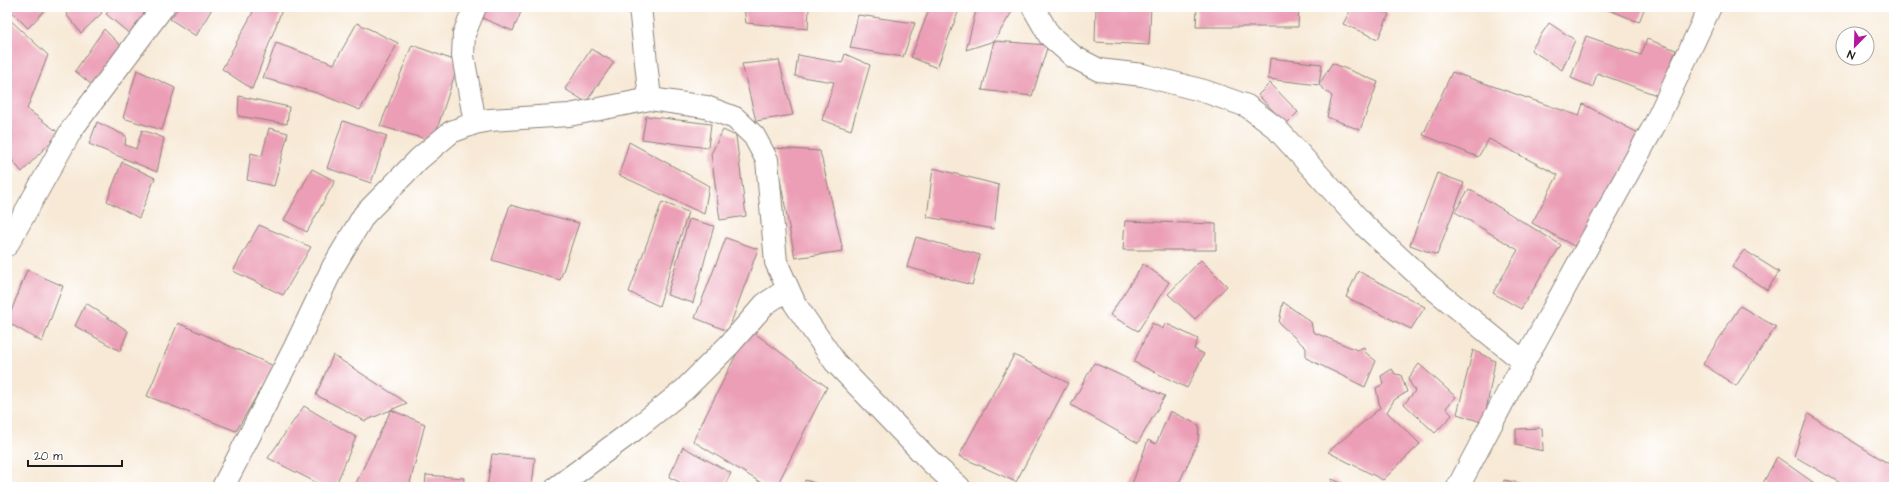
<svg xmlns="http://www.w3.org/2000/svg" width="1901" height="494" viewBox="0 0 1901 494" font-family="'Architects Daughter',sans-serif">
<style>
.building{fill:#eb9eb5}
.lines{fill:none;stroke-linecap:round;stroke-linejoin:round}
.minor-casing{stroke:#8a8279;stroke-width:24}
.minor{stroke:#fff;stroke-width:22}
</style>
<rect width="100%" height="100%" fill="#fff"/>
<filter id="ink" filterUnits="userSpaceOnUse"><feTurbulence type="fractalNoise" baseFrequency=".025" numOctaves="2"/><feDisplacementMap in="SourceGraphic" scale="8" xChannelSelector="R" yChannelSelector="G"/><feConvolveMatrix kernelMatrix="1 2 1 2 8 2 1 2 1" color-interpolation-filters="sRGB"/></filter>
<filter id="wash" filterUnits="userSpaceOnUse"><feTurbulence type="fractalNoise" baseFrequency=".012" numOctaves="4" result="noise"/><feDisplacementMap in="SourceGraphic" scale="16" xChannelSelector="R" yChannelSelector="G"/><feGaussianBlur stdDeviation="0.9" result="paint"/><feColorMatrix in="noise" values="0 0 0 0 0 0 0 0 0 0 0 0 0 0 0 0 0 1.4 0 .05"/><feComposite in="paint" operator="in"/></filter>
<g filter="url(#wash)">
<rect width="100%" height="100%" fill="#f7e9d6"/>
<g id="blocks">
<!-- building -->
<path class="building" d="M11 7H48L28 28 9 9Z
M72 7H97L102 13 81 33 66 14Z
M112 7H154L131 35 106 14Z
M179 7H213L196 36 170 19Z
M245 7H283L252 89 222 69 253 12Z
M488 7H523L513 31 482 18Z
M744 7H809L808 29 746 23Z
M930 7H960L937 68 911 57Z
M977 7H1015L994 41 966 50Z
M1096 7H1151L1149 45 1095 42Z
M1197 7H1299L1298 27H1196Z
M1352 7H1374L1389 14 1378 39 1343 24Z
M1602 7H1645L1639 22Z
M858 15 915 23 903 57 850 48Z
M7 17 48 55 27 109 59 133 22 172 7 154V70L11 66 7 61Z
M357 23 398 43 360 110 317 93 263 78 276 43 334 64Z
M1549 23 1575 40 1562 70 1531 50Z
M104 29 121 46 92 85 75 71Z
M1586 36 1641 55 1647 39 1676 50 1659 96 1597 73 1593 87 1571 78Z
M994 41 1048 45 1032 96 982 90Z
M412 45 459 62 433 141 380 126Z
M591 49 614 62 586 102 565 89Z
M845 54 870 65 851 130 822 120 834 82 795 76 798 55 842 63Z
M1270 58 1322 64 1319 85 1268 79Z
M779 60 793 115 756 121 742 64Z
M1332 63 1378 82 1360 130 1327 117 1332 96 1319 85Z
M137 70 175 88 162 130 123 118Z
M1452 72 1579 116 1583 104 1642 135 1612 195 1574 246 1532 223 1558 175 1489 139 1478 157 1423 135Z
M1270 83 1298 112 1286 124 1258 95Z
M239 96 289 107 287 124 238 116Z
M646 116 711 124 708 148 642 139Z
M343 121 387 136 371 183 327 168Z
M97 122 126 136 125 145 136 149 142 130 164 138 157 172 89 144Z
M269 128 288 133 274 186 247 180 251 153 262 156Z
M723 130 736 136 746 216 720 220 711 154Z
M629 142 709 186 704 214 619 175Z
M774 148 820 151 843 251 795 258Z
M122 162 155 178 139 218 107 201Z
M933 168 999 185 994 229 927 217Z
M312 169 335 181 307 232 284 220Z
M1437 173 1464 183 1437 255 1410 245Z
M1469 189 1561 245 1521 309 1493 293 1518 250 1455 212Z
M662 202 688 212 659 306 629 292Z
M510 205 579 223 560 280 492 260Z
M689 219 714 226 693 303 667 295Z
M1125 221 1216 224V250H1123Z
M259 225 311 247 283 295 233 271Z
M916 237 980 255 972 285 907 267Z
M726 238 758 249 728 331 695 318Z
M1744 250 1779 272 1767 290 1732 267Z
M1201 260 1227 286 1195 319 1168 294Z
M1143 264 1169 282 1138 331 1110 315Z
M27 270 63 286 42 342 7 322Z
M1358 271 1425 307 1411 329 1346 297Z
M1283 302 1311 322 1313 332 1357 350 1364 347 1366 353 1376 361 1365 387 1306 358V348L1279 323Z
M86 303 128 331 120 351 75 326Z
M1740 306 1776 327 1736 386 1703 364Z
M178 323 274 366 236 431 147 396Z
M1152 323 1163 329 1165 323 1198 339 1194 349 1204 354 1187 388 1134 362Z
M749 329 827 387 776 487H768L693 441Z
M1473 350 1495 361 1484 423 1457 414Z
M333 355 407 403 365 421 316 395Z
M1014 355 1068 383 1016 482 959 456Z
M1094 363 1165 396 1138 443 1071 405Z
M1419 364 1456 397 1446 408 1452 415 1435 433 1404 404 1415 391 1408 379Z
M1392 369 1395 374 1401 375 1407 392 1394 400 1387 412 1420 444 1383 480 1328 452 1380 408 1376 388 1383 384 1381 376Z
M304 406 356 437 335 487H325L268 458Z
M391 410 425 424 409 487H354Z
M1170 411 1199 425 1198 442 1177 487H1131L1148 440 1156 444Z
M1808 414 1894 467V487H1847L1794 456Z
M1542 428 1543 451 1516 445V429Z
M683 447 731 473 724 487H690L669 477Z
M492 454 535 458 532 487H487Z
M1777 457 1820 487H1761Z
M426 475 464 478 463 487H425Z
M1332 479 1350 487H1330Z
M805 480 828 487H804Z
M1504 480 1536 486V487H1503Z"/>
</g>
</g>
<g filter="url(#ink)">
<use href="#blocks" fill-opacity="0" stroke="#8a8279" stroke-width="1"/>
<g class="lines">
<defs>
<path id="minor" d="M475 7 464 34 463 56 475 123
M640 7 650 99
M1033 7 1049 35 1074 57 1099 70 1143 75 1204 91 1247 106 1276 128 1364 225 1429 285 1524 362
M7 245 72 129 163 7
M223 487 295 347 333 267 364 215 419 159 451 132 475 123 490 120 569 115 650 99 706 107 735 118 754 136 767 160 776 262 795 304 835 362 930 461 959 487
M557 487 634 430 684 390 729 345 765 304 788 289
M1458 487 1524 362 1655 124 1710 7"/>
</defs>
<!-- minor casing -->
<use href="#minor" class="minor-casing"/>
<!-- minor -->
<use href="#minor" class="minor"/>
</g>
</g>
<!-- margin -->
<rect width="1901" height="494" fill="none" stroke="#fff" stroke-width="24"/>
<!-- north arrow -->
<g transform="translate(1855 46) rotate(203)"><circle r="19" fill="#ffffff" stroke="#a4a4a4"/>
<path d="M0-3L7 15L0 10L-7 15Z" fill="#b5179e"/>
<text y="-6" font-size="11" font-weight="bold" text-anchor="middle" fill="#1c1c1c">N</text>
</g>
<!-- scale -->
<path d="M28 460v6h94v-6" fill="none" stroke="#1c1c1c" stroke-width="2"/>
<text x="34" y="460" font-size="12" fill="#1c1c1c" stroke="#ffffff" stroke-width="3" paint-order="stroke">20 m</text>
</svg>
